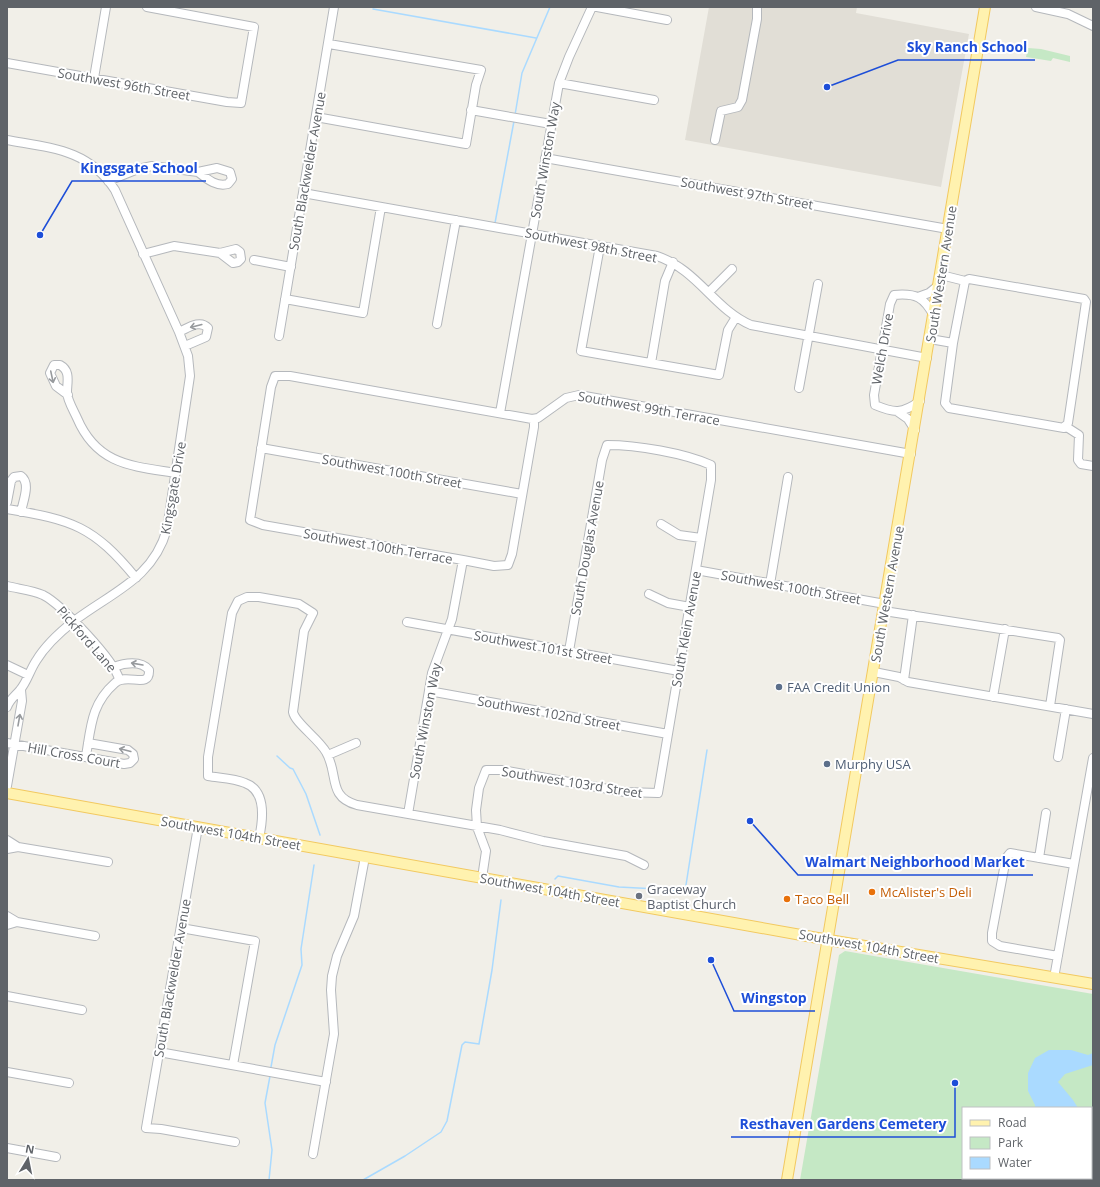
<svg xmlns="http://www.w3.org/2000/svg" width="1100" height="1187" viewBox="0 0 1100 1187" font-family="'Open Sans',sans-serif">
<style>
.education{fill:#e1ded6}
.green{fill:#c5e8c5;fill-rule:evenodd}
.water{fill:#aadaff}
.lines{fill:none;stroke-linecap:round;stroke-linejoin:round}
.stream{stroke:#aadaff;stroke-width:1.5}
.minor-casing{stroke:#b5b8bc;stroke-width:10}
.major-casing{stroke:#f2c960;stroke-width:12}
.minor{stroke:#fff;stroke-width:8}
.major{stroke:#fff2af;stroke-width:10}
.oneway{stroke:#979a9d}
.service-dot{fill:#5c6f8a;stroke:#fff;stroke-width:1.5}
.food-dot{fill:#e8710a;stroke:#fff;stroke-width:1.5}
.worship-dot{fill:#6b7280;stroke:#fff;stroke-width:1.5}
.labels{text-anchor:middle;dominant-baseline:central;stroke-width:4;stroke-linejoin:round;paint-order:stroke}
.street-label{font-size:13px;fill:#5f6368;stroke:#fff}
.service-label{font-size:13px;fill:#4e5e75;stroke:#fff;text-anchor:start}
.worship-label{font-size:13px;fill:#5b616d;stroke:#fff;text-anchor:start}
.food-label{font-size:13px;fill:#c56008;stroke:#fff;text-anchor:start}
.leader{fill:none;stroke:#1d4ed8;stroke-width:1.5}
.callout-dot{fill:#1d4ed8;stroke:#fff;stroke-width:1.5}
.callout-label{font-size:14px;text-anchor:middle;font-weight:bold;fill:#1d4ed8;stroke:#fff;stroke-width:4;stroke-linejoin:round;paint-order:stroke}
</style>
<rect width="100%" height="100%" fill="#f1efe8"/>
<!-- education -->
<path class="education" d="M709 7H857L856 13 969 34 941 187 685 140Z"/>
<!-- green -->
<path class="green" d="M1028 48 1041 49 1070 56V62L1053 58 1051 61 1026 57Z
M845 951 1093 994V1180H800L839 955ZM963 1108H1091V1178H963Z"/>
<!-- water -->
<path class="water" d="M1049 1050H1071L1088 1055 1093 1053V1065L1065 1074 1058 1082 1073 1100 1078 1108H1035V1105L1028 1091V1073L1035 1058Z
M1019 1178H1075L1076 1180H1018Z"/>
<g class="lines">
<!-- stream -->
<path class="stream" d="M373 9 536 38
M515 115 522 73 550 7
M495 223 514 121
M277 756 290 768 293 769 306 794 320 835
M555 879 558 876 619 887 676 890 681 889 686 885 707 750
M271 1067 275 1045 302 965 301 949 314 865
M269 1180 272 1150 265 1103 270 1076
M363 1180 405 1156 441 1132 447 1121 462 1045 465 1042 479 1044 492 970 501 900"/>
<defs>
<path id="minor" d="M597 7 667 20
M1036 7 1068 14 1093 26
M7 63 227 102 241 103 254 27 147 7
M94 78 106 7
M559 83 654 100
M471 110 551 124
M316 117 466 144 476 85 481 70 329 44
M7 140C51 148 88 149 115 190L179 332 188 356 190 376 167 529C153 579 112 592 74 621 60 632 45 646 36 661 30 670 27 682 20 690 15 696 10 699 7 707
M715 140 721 111 738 107 742 100 757 19V7
M545 158 948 229
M108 181 138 169 152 166 198 172 217 168 230 172 232 179 228 184C216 187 207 179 198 172
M303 193 657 256C698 270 714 309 751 325L927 358
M600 246 581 351 719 375 728 330 736 317
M143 254 174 246 220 253 236 249 240 252 241 259 238 262 233 263 220 253
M254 260 291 267
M941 275 965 281
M969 279 1084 299 1086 302 1068 423 1064 428 949 408 945 403 953 343 965 281Z
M709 292 732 269
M918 297 929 293 939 285
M285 299 363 313 381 207
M437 324 456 220
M179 332C188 328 200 319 208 328L206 337 185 346
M279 336 334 7
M930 339 953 343
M651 363 665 281 673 262
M799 388 818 284
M68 395 56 386 50 373 54 365H60C71 371 67 382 67 392 67 400 74 411 77 418 97 465 132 466 176 473
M920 401C902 414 894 413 875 405L874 395 890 304 894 295C916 293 924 297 934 316
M898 412 908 419 915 430
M500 413 559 83 569 57 592 7
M534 419V427L512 554 508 565 494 566 463 560 263 525 250 520 271 387 275 376H290L532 419 538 418 566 398 579 395 911 454
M1065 426 1079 435 1078 460 1081 464 1093 466
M261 448 522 494
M7 502 11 481 14 477 21 476C31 483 23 501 21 512
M7 509C73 520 93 526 136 578
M661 524 679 535 701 538
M696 570 885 604
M770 584 788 477
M7 586C19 589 32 590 43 595 61 604 114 660 119 679
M649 594 668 603 690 607
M884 611 1058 638 1060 640 1050 706
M407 622 679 671
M7 665 28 675
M874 672 899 677 908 682 1093 714
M904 680 913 615
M429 691 668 734
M993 697 1005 629
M7 743 124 764 130 763 134 759 133 754 128 750 88 743
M328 755 356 743
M86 756C91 727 91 704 115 683 127 672 150 690 149 670 141 660 124 663 114 667
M1058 757 1066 709
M7 786 22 701 21 690
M408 814 432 673 452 619 463 560
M198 827 146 1128 161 1129 235 1142
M259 838C263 820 267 791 245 783 234 778 220 778 208 776V757L232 613 238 601 247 597H259L299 604 313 613 304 631 293 712C295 723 319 739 326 752 339 774 327 797 357 805L500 830 543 841 626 856 644 865
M7 840 18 847
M7 849 18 847 108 862
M1039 858 1046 813
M482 878 486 851 477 827 476 810 479 788 486 770H502L625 792 658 793 711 480V465C684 453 637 445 607 445L602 460 569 651
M7 916 17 922 95 936
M7 925 17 922
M181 928 255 941 233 1065
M1058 956 1000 946 992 941V933L1006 858 1010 853 1074 864
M1054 978 1093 758
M7 996 82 1010
M159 1052 326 1082
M7 1072 69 1083
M7 1148 56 1157
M313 1154 334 1034 331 990 332 976 337 956 354 916 365 857"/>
<path id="major" d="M7 793 829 940 1093 984
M787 1180 985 7"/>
</defs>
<!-- minor casing -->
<use href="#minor" class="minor-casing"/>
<!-- major casing -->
<use href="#major" class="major-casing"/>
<!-- minor -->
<use href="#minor" class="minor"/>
<!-- major -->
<use href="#major" class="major"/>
</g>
<!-- one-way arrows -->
<defs><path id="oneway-shaft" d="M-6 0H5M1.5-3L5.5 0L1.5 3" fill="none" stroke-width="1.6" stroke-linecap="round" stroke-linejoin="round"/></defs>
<g class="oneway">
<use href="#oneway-shaft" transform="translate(196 326) rotate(166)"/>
<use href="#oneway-shaft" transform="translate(52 377) rotate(78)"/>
<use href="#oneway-shaft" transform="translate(137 664) rotate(-170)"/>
<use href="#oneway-shaft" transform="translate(19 720) rotate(-80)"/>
<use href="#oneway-shaft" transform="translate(125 750) rotate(-166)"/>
</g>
<!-- markers -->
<g class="service-dot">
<circle cx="779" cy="687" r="4"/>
<circle cx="827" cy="764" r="4"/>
</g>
<g class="food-dot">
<circle cx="872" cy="892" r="4"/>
<circle cx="787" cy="899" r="4"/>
</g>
<circle class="worship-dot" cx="639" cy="896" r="4"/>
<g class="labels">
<!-- street labels -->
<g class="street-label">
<text transform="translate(124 84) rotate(10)">Southwest 96th Street</text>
<text transform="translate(545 160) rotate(-80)">South Winston Way</text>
<text transform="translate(307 171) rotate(-80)">South Blackwelder Avenue</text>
<text transform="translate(747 193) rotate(10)">Southwest 97th Street</text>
<text transform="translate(591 245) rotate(11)">Southwest 98th Street</text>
<text transform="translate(941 274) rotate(-81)">South Western Avenue</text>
<text transform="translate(882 349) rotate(-80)">Welch Drive</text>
<text transform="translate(649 408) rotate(10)">Southwest 99th Terrace</text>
<text transform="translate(392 471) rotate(10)">Southwest 100th Street</text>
<text transform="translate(173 488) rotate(-80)">Kingsgate Drive</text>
<text transform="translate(378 546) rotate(10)">Southwest 100th Terrace</text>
<text transform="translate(587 548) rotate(-80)">South Douglas Avenue</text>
<text transform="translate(791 587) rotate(10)">Southwest 100th Street</text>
<text transform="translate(887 594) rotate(-80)">South Western Avenue</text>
<text transform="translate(686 629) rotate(-80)">South Klein Avenue</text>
<text transform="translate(87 639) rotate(49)">Pickford Lane</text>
<text transform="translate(543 647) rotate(10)">Southwest 101st Street</text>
<text transform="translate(549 713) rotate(10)">Southwest 102nd Street</text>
<text transform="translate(425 721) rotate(-79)">South Winston Way</text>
<text transform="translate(74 755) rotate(10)">Hill Cross Court</text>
<text transform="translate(572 782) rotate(9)">Southwest 103rd Street</text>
<text transform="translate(231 833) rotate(10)">Southwest 104th Street</text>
<text transform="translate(550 890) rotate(10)">Southwest 104th Street</text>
<text transform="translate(869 946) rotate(10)">Southwest 104th Street</text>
<text transform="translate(172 978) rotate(-80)">South Blackwelder Avenue</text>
</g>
<!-- service labels -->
<g class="service-label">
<text x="787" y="687">FAA Credit Union</text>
<text x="835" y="764">Murphy USA</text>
</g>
<!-- worship labels -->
<g class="worship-label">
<text x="647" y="889">Graceway<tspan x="647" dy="15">Baptist Church</tspan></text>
</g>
<!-- food labels -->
<g class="food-label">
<text x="880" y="892">McAlister's Deli</text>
<text x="795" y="899">Taco Bell</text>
</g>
</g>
<!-- callouts -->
<path class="leader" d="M827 87L898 60H1035M40 235L72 181H206M750 821L798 875H1033M711 960L734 1011H815M955 1083L955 1137H731"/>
<g class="callout-dot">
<circle cx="827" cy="87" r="4"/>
<circle cx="40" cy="235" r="4"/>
<circle cx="750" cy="821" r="4"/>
<circle cx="711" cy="960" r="4"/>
<circle cx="955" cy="1083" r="4"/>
</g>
<g class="callout-label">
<text x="967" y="52">Sky Ranch School</text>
<text x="139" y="173">Kingsgate School</text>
<text x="915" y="867">Walmart Neighborhood Market</text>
<text x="774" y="1003">Wingstop</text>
<text x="843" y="1129">Resthaven Gardens Cemetery</text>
</g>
<!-- border -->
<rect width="1100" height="1187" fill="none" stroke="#5f6368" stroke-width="16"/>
<!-- legend -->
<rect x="962" y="1107" width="130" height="72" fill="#ffffff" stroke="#bfc1c3"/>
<rect x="970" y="1120" width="20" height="6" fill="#fff2af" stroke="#bfc1c3"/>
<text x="998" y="1127" font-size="12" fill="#5f6368">Road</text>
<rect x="970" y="1137" width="20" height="12" fill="#c5e8c5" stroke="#bfc1c3"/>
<text x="998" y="1147" font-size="12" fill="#5f6368">Park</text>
<rect x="970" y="1157" width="20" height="12" fill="#aadaff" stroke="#bfc1c3"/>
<text x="998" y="1167" font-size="12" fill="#5f6368">Water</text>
<!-- north arrow -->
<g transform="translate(28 1159) rotate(10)" stroke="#ffffff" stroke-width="3" paint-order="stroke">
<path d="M0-3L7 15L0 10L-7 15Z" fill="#5f6368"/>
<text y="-6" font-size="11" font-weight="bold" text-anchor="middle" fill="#5f6368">N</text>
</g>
</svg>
